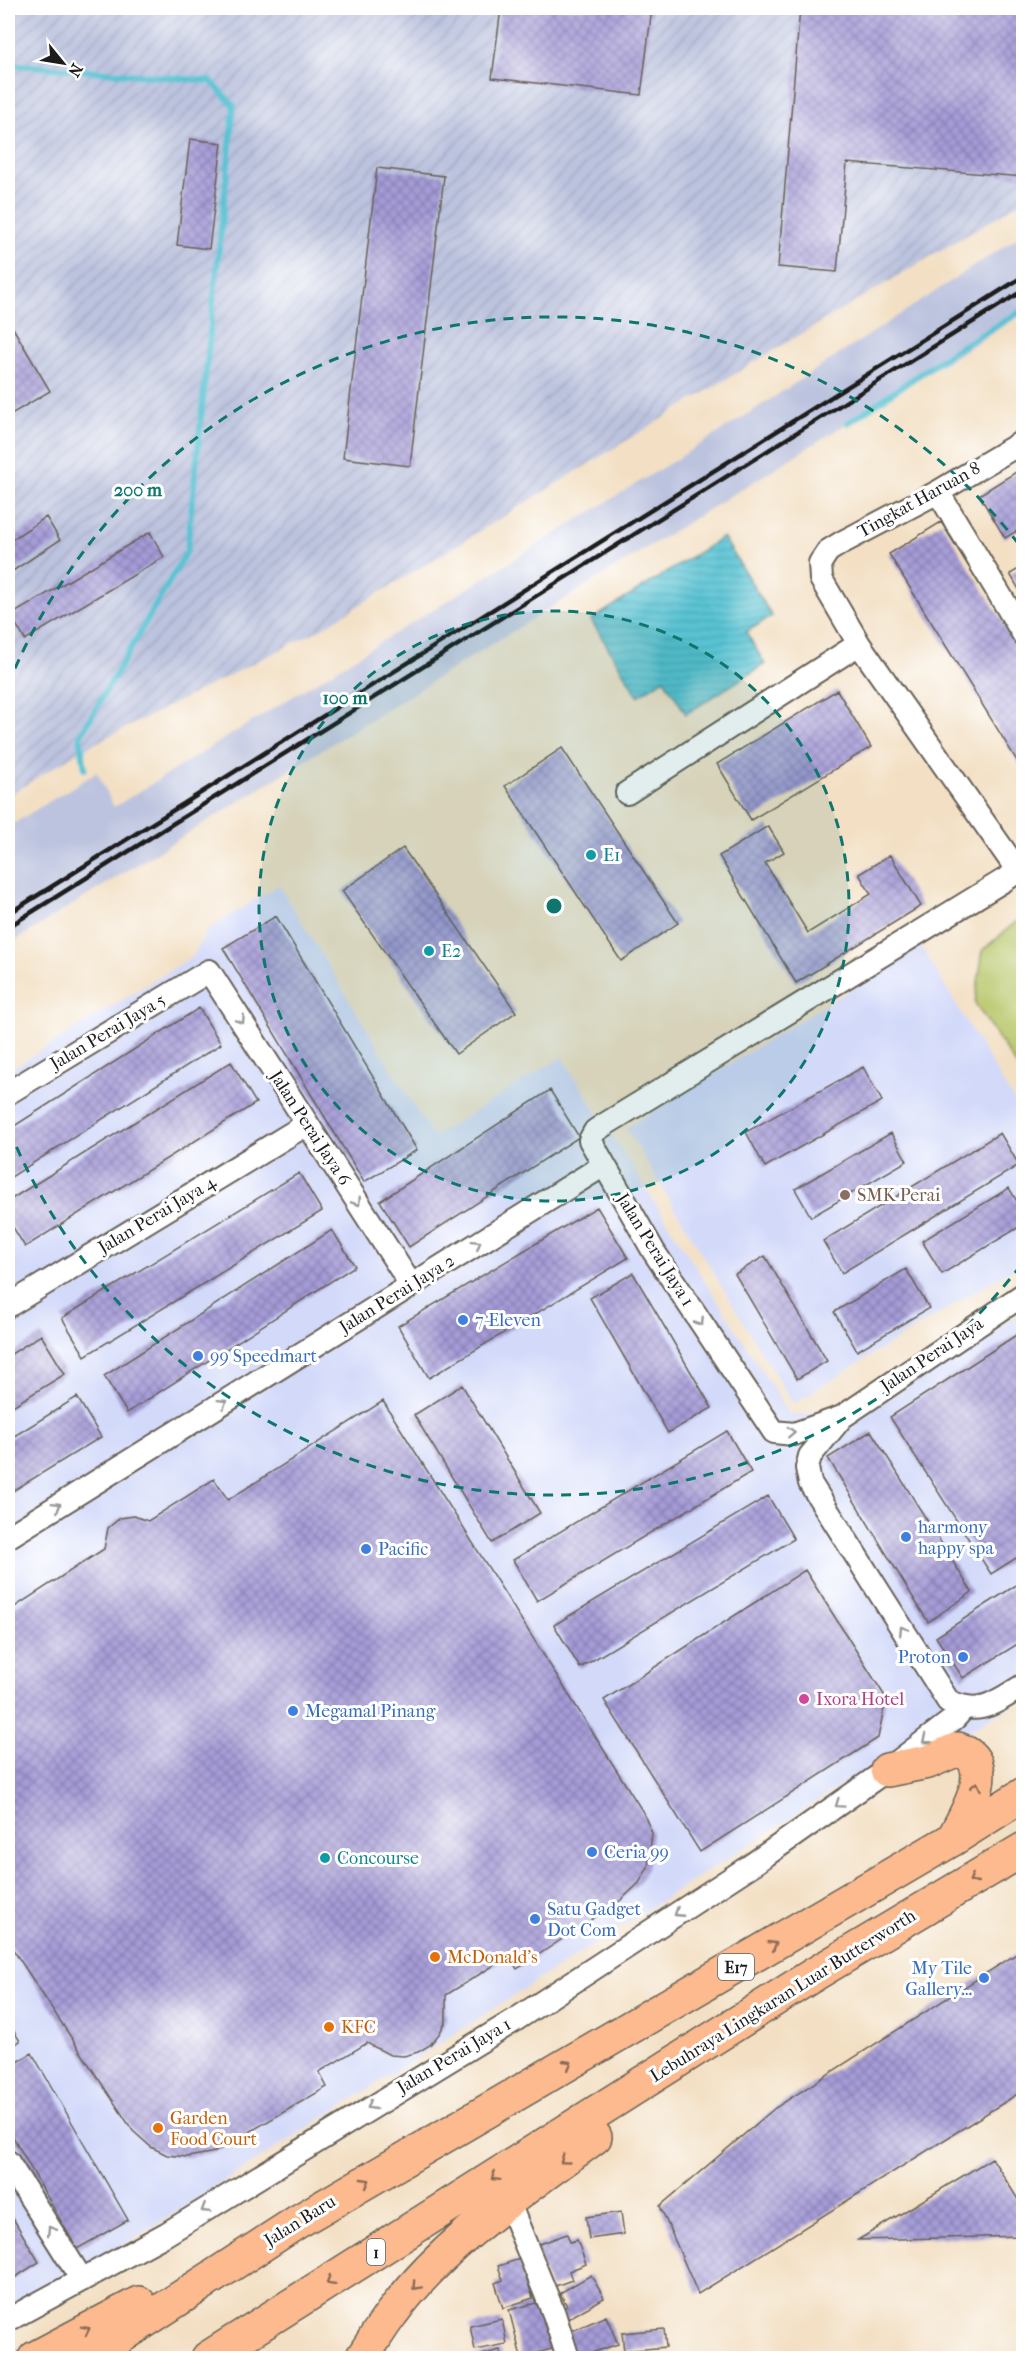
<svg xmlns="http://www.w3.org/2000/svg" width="1031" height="2366" viewBox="0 0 1031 2366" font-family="'IM FELL French Canon',serif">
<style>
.built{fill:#d2d9f9}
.industrial{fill:url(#industrial-furrows)}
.railway{fill:#bcc3de}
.pitch{fill:#b8c76a;stroke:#6a7243;stroke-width:1.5}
.water{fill:url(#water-rules);stroke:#3a7078;stroke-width:1.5}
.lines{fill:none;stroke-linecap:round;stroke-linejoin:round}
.stream{stroke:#58c3d3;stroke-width:6}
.building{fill:url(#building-cross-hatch)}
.street-casing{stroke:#676157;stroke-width:26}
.highway-casing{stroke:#676157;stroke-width:36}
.street{stroke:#fff;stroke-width:22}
.highway{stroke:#fcba8e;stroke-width:33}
.rail{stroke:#1c1c1c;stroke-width:4.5}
.oneway{stroke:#999}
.oneway2{stroke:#8c6b55}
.ring{fill:none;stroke:#0f766e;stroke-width:3;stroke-dasharray:10 8}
.culture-dot{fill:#0f9aa8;stroke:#fff;stroke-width:2}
.education-dot{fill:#8d6e63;stroke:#fff;stroke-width:2}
.shop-dot{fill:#3f7fe0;stroke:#fff;stroke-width:2}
.hotel-dot{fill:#d1479c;stroke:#fff;stroke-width:2}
.food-dot{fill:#e8710a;stroke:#fff;stroke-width:2}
.labels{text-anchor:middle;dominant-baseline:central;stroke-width:6;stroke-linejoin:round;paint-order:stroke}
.shield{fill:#fff;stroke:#606060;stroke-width:1.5}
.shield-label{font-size:16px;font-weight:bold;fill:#1c1c1c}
.street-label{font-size:18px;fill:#1c1c1c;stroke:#fff}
.culture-label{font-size:18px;fill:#0d838f;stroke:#fff;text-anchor:start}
.education-label{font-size:18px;fill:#785e54;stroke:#fff;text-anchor:start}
.shop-label{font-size:18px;fill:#366cbe;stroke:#fff;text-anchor:start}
.hotel-label{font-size:18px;fill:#b23c85;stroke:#fff;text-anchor:start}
.food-label{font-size:18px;fill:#c56008;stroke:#fff;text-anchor:start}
.centre{fill:#0f766e;stroke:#fff;stroke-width:3}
.ring-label{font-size:18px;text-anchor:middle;font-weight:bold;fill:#0f766e;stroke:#fff;stroke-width:6;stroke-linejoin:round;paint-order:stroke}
</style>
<defs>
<pattern id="industrial-furrows" width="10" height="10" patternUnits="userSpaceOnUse" patternTransform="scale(1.5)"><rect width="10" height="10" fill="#bcc3de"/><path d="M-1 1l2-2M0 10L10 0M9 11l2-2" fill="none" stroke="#a1a7be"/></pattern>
<pattern id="water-rules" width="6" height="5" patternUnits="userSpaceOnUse" patternTransform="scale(1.5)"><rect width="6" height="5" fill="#58c3d3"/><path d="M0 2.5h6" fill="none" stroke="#4ca7b5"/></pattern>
<pattern id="building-cross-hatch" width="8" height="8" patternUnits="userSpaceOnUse" patternTransform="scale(1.5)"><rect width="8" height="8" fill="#a59cd8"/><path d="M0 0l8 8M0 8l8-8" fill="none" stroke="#867eae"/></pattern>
</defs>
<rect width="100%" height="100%" fill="#fff"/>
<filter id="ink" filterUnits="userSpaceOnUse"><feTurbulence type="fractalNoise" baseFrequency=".0167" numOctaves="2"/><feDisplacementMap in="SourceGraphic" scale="12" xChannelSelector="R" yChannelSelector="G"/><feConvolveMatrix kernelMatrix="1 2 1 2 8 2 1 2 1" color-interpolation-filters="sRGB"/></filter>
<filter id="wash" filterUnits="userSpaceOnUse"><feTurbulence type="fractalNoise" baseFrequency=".008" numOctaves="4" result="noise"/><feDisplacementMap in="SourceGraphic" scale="24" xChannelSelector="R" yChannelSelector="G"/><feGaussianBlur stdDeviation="1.35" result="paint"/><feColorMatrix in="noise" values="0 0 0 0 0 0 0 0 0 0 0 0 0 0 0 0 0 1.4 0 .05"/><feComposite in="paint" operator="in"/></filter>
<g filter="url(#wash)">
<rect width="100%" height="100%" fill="#f3e0c4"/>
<!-- built -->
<path class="built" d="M279 885 433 1137 562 1057 791 1416 879 1404 1023 1311V1699L960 1736 911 1741 8 2320V1071L193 956 207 930Z
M921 946 1023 1116V1262L793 1404 626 1128Z"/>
<!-- industrial -->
<path class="industrial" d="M8 8H1023V201L751 364 319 630 78 752 8 796Z"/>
<!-- railway -->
<path class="railway" d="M1023 234V314L8 945V827L97 772 114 807 728 427Z"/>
<!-- pitch -->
<path class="pitch" d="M1023 916V1076L975 1003 983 950Z"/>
<!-- water -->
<path class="water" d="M723 537 772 616 746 632 765 664 686 714 664 679 638 696 591 620Z"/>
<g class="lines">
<!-- stream -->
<path class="stream" d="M8 64 211 81 234 106 187 551 80 736 85 769
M848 423 955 350 1024 310"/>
</g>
<g id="blocks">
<!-- building -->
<path class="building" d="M501 8H652L641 95 492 78Z
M800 8H1024V177L847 163 837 272 778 267Z
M190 139 222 143 209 249 177 245Z
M377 168 444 176 410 466 343 458Z
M10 323 50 391 8 416V325Z
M1024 467V527L1005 538 979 495Z
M46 517 60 540 8 574V542Z
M941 522 1024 655V772L889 554Z
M150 532 164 557 25 640 11 615Z
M1024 566V598L1010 574Z
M837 690 871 747 751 820 717 764Z
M562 748 678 923 621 961 505 786Z
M768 826 784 852 765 863 808 933 871 894 859 874 890 855 921 906 796 983 719 856Z
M403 848 516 1012 456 1054 342 891Z
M276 916 417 1150 364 1182 223 948Z
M199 1008 221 1044 8 1179V1130Z
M231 1062 256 1103 25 1247 8 1219V1201Z
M863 1067 882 1101 765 1167 746 1132Z
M550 1090 579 1137 409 1247 380 1201Z
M891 1133 907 1161 811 1217 795 1189Z
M1000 1133 1019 1165 842 1273 823 1241Z
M299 1173 322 1211 85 1356 62 1318Z
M1009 1188 1024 1213V1224L942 1274 922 1241Z
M597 1207 628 1258 429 1378 398 1326Z
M332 1230 355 1266 127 1413 104 1376Z
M765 1256 827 1361 797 1379 735 1274Z
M906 1269 929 1308 857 1351 834 1312Z
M633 1273 712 1408 668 1433 590 1298Z
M1024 1330V1553L991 1574 890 1417Z
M41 1335 65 1374 8 1409V1356Z
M462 1385 540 1513 492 1543 414 1415Z
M77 1397 101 1437 8 1494V1440Z
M383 1401 643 1812 652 1833 648 1867 639 1883 621 1900 517 1969 509 1956 446 1995V2021L439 2034 430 2045 418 2052 404 2056 390 2055 367 2043 319 2072 327 2087 215 2152 188 2157 167 2155 151 2147 133 2131 8 1942V1606L10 1610 104 1549 108 1528 120 1518 134 1516 148 1521 214 1479 228 1500Z
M727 1431 751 1472 537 1601 513 1560Z
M871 1431 972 1592 928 1622 828 1458Z
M768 1496 794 1539 580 1668 554 1625Z
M805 1570 886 1698 878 1738 700 1852 604 1700Z
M1024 1580V1640L963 1678 936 1637Z
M1024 1949V2090L698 2294 660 2206 775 2108Z
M8 2022 20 2041 8 2049Z
M32 2053 128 2220 77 2249 8 2128V2068Z
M992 2158 1024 2209V2236L858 2240Z
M8 2210 39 2262 8 2282Z
M621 2212 624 2234 589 2239 586 2217Z
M567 2234 570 2242 577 2240 586 2264 569 2271 572 2280 550 2288 534 2246Z
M520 2259 533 2298 503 2308 495 2283 503 2280 498 2266Z
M591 2275 604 2298 566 2320 561 2310 567 2306 560 2293Z
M544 2301 556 2348 521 2357 509 2310Z
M606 2316 618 2344 577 2358 565 2334Z
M502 2319 507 2344 475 2350 470 2326Z
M664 2329 666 2347 624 2351 622 2333Z
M500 2350 502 2358H471Z"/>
</g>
</g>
<g filter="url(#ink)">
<use href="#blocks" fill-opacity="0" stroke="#676157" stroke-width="1.5"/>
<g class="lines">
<defs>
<path id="street" d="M938 492 1024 635
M627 793 859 644
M1018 871 859 644 821 579 820 563 828 551 841 543 938 492 1024 441
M8 1093 209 971 411 1285
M1024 1294 842 1417 810 1456 807 1468 810 1483 948 1701C981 1717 995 1702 1024 1685
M8 1306 307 1124
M842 1417 794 1434 774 1432 654 1252 590 1140 595 1131 604 1125 1024 868
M8 1537 604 1165
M8 2162 82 2280
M508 2201 554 2314 568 2358
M8 2320 166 2234 515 2020 753 1864 887 1770 955 1718 964 1708"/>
<path id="highway" d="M887 1770 928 1762 958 1749C999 1763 966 1814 953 1839
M35 2358 139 2303
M88 2358 297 2222 953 1839 1024 1794
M208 2358 813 1975 1024 1849
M362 2358C372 2343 381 2327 392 2313 445 2241 524 2190 595 2137"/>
</defs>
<!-- street casing -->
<use href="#street" class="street-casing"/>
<!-- highway casing -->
<use href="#highway" class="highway-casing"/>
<!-- street -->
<use href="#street" class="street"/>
<!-- highway -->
<use href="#highway" class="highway"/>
<!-- rail -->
<path class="rail" d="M8 914 1024 276
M8 927 1024 290"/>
</g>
<!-- one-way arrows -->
<defs><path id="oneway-chevron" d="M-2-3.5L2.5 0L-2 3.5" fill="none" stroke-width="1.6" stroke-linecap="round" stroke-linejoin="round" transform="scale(1.5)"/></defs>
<g class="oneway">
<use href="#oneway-chevron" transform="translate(241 1020) rotate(57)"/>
<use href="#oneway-chevron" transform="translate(357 1202) rotate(57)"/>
<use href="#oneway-chevron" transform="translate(477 1244) rotate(-32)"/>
<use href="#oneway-chevron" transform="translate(700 1322) rotate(57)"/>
<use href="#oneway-chevron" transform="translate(223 1403) rotate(-32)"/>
<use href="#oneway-chevron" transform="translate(791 1432) rotate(-2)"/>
<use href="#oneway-chevron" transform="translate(57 1506) rotate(-32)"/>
<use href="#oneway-chevron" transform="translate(903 1630) rotate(-122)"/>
<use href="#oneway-chevron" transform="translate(926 1740) rotate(142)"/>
<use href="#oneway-chevron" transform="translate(839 1804) rotate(145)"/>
<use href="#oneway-chevron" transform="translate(678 1913) rotate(147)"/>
<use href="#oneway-chevron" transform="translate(371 2106) rotate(149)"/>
<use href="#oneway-chevron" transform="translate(205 2209) rotate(148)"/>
<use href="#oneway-chevron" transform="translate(51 2230) rotate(-122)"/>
</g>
<g class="oneway2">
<use href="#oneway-chevron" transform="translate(976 1786) rotate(-79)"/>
<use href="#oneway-chevron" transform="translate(973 1879) rotate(149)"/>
<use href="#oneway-chevron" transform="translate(773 1945) rotate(-30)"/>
<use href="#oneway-chevron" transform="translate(568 2064) rotate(-30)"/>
<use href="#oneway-chevron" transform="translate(564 2160) rotate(144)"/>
<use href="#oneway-chevron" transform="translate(495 2177) rotate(148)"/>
<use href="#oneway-chevron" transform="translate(366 2182) rotate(-30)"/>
<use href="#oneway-chevron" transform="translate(330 2281) rotate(148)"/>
<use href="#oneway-chevron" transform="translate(416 2286) rotate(133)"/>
<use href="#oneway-chevron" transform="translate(86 2330) rotate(-27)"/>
</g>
</g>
<!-- distance rings -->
<circle cx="554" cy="906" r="295" fill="#0f766e" fill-opacity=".12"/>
<g class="ring">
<circle cx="554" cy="906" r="295"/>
<path d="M1021 1265A589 589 0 0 1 8 1127M8 685A589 589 0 0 1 1021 547"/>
</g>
<!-- markers -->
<g class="culture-dot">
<circle cx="591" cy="855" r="6"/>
<circle cx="429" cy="951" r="6"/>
<circle cx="325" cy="1858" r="6"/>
</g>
<circle class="education-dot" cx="845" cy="1195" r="6"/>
<g class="shop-dot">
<circle cx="463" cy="1320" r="6"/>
<circle cx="198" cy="1356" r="6"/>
<circle cx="906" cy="1537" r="6"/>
<circle cx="366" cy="1549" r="6"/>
<circle cx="963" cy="1657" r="6"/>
<circle cx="293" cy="1711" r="6"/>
<circle cx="592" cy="1852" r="6"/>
<circle cx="535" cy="1919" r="6"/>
<circle cx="984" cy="1978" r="6"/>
</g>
<circle class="hotel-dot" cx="804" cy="1699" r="6"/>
<g class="food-dot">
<circle cx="435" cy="1957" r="6"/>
<circle cx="329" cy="2027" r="6"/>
<circle cx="158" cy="2128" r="6"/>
</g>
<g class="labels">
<!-- shield labels -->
<g class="shield">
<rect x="718" y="1954" width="36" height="26" rx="4.5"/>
<rect x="367" y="2239" width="18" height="26" rx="4.5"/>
</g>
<g class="shield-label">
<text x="736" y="1967">E17</text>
<text x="376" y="2252">1</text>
</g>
<!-- street labels -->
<g class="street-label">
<text transform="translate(919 500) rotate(-29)">Tingkat Haruan 8</text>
<text transform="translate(108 1032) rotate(-31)">Jalan Perai Jaya 5</text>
<text transform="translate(310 1128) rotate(57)">Jalan Perai Jaya 6</text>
<text transform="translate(157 1215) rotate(-31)">Jalan Perai Jaya 4</text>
<text transform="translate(655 1250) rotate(58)">Jalan Perai Jaya 1</text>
<text transform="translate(397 1294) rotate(-32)">Jalan Perai Jaya 2</text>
<text transform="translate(932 1355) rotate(-34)">Jalan Perai Jaya</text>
<text transform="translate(783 1996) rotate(-32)">Lebuhraya Lingkaran Luar Butterworth</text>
<text transform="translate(454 2056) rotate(-31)">Jalan Perai Jaya 1</text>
<text transform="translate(300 2221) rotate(-32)">Jalan Baru</text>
</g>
<!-- culture labels -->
<g class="culture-label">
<text x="603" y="855">E1</text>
<text x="441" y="951">E2</text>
<text x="337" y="1858">Concourse</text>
</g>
<!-- education labels -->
<g class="education-label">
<text x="857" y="1195">SMK Perai</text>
</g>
<!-- shop labels -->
<g class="shop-label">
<text x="475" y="1320">7-Eleven</text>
<text x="210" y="1356">99 Speedmart</text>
<text x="918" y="1527">harmony<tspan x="918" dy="21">happy spa</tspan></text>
<text x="378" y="1549">Pacific</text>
<text x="951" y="1657" text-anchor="end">Proton</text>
<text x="305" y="1711">Megamal Pinang</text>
<text x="604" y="1852">Ceria 99</text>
<text x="547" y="1909">Satu Gadget<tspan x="547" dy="21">Dot Com</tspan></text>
<text x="972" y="1968" text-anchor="end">My Tile<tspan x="972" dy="21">Gallery...</tspan></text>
</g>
<!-- hotel labels -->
<g class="hotel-label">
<text x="816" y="1699">Ixora Hotel</text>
</g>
<!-- food labels -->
<g class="food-label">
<text x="447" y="1957">McDonald's</text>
<text x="341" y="2027">KFC</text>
<text x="170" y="2118">Garden<tspan x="170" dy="21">Food Court</tspan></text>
</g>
</g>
<circle cx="554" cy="906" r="9" class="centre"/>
<g class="ring-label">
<text x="138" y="496">200 m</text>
<text x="345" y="704">100 m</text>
</g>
<!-- margin -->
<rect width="1031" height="2366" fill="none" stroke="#fff" stroke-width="30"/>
<!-- north arrow -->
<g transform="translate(63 63) rotate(120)" stroke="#ffffff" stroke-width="4.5" paint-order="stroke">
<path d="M0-4.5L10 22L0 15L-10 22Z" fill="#1c1c1c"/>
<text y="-9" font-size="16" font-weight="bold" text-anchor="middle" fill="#1c1c1c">N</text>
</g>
</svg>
